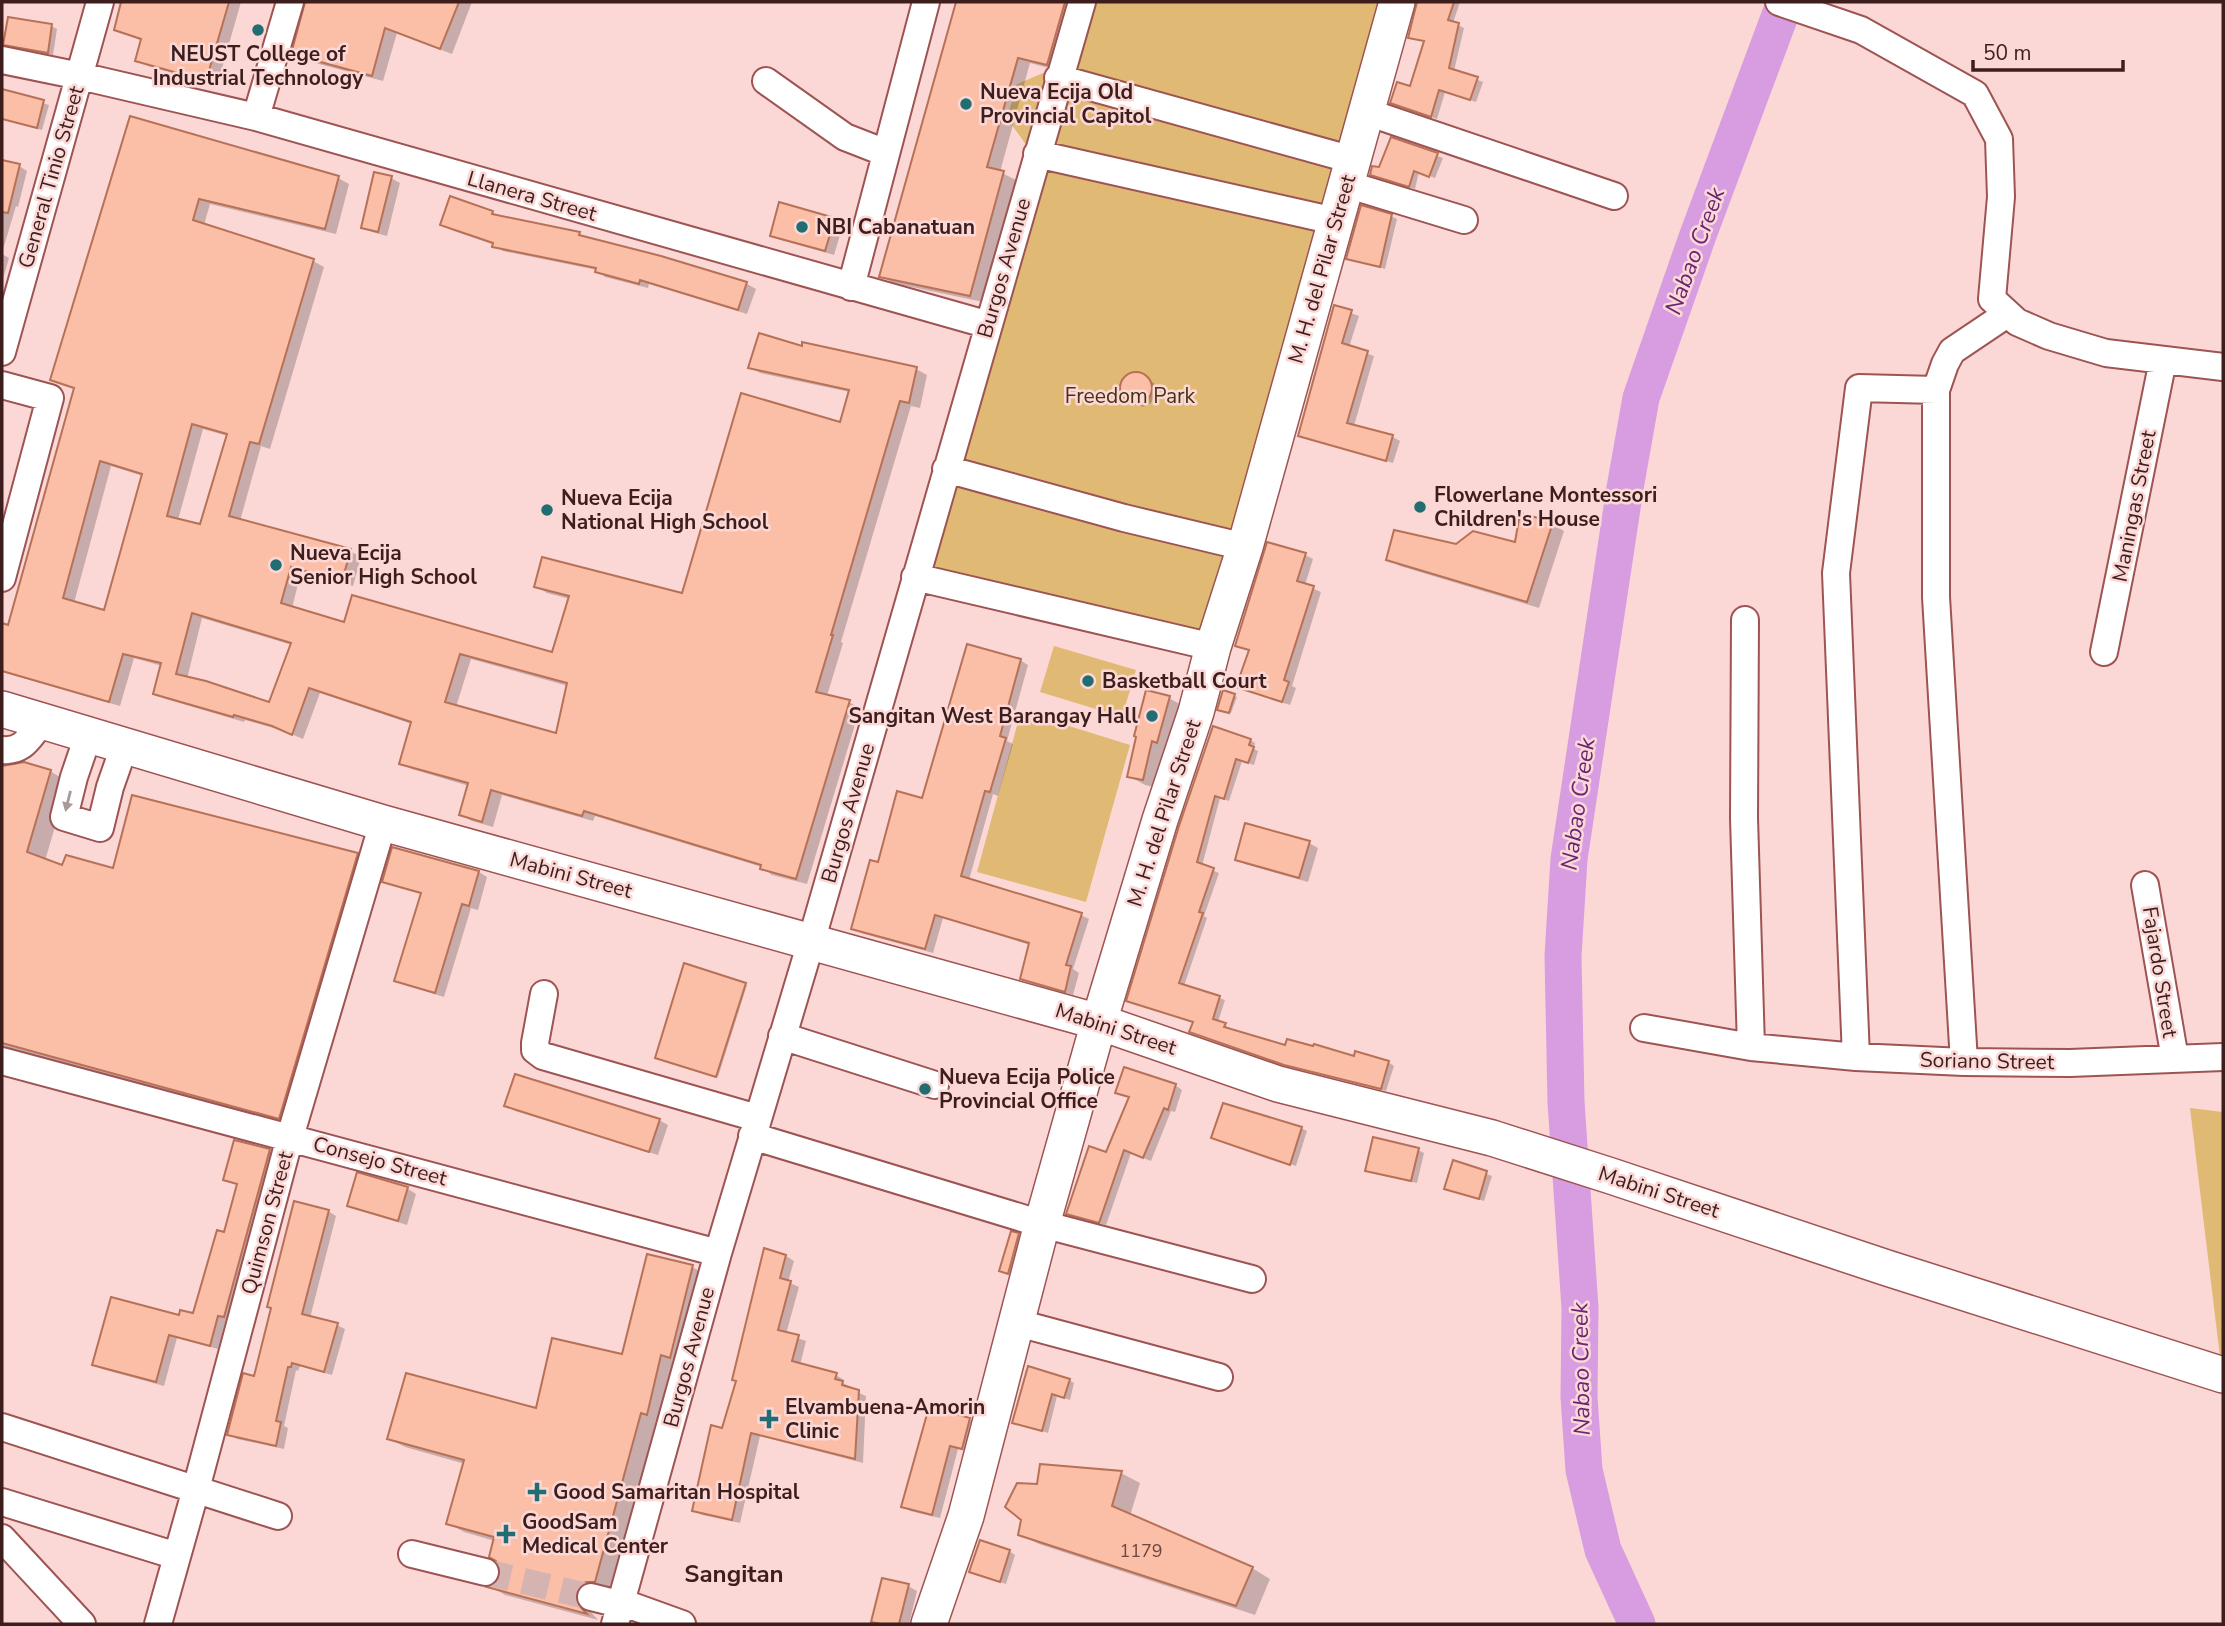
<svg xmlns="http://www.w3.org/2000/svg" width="2225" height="1626" viewBox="0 0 2225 1626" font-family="'Nunito Sans',sans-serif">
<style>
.green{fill:#e0ba74}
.shadow{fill:#0003;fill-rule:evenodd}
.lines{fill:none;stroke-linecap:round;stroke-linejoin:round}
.river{stroke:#d79de0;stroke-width:37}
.building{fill:#fbbea7;stroke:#b77156;stroke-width:2;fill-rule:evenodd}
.minor-tunnel{stroke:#d5b3b1;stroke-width:26;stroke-dasharray:26 13;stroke-linecap:butt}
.minor-casing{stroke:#9d5452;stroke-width:30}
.major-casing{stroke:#9d5452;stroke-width:38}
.minor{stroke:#fff;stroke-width:26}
.major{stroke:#fff;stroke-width:35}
.oneway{fill:#a89a99}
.poi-dot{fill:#216d72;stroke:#fbd8d6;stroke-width:2.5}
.labels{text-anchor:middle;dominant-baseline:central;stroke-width:5;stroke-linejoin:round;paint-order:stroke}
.number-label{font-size:18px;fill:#6c4640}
.poi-label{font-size:21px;font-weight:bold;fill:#3d1e1d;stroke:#fbd8d6;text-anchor:start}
.street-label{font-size:21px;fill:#3d1e1d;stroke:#fbd8d6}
.park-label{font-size:21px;fill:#44330f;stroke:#fbd8d6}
.water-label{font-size:23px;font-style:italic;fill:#692574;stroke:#fbd8d6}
.quarter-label{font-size:24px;font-weight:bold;fill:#3d1e1d;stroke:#fbd8d6}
</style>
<rect width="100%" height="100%" fill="#fbd8d6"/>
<!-- green -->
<path class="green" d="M1095 2H1391L1209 642 930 571Z
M1048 71 1027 146 1007 118 1017 84Z
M1054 646 1136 670 1122 717 1040 692Z
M1021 711 1130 745 1086 902 977 872Z
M2190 1108 2223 1112V1384V1382Z"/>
<!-- shadow -->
<path class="shadow" d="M123 2H241L217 86 148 66 137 60 142 41 116 29Z
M307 2H472L452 54 397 33 383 81 304 60 293 53Z
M958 2H1078L1060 71 1030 63 1000 172 1016 180 983 302 893 283 881 276Z
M1418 2H1460L1453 23 1464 28 1454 71 1483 82 1476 102 1445 92 1437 119 1397 105 1411 88 1426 42 1410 37Z
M51 26 57 29 53 55 11 47 5 44Z
M2 91 49 105 42 130 2 119Z
M131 118 338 178 349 184 336 234 210 204 204 225 313 261 324 267 270 449 261 446 240 521 350 551 361 557 353 586 301 572 292 608 345 624 553 655 570 599 547 593 536 586 683 595 841 424 850 392 760 373 750 367 803 348 916 369 927 375 920 408 911 406 841 642 843 643 827 696 849 702 860 708 807 884 772 875 762 867 595 816 593 821 502 795 493 827 472 821 461 815 469 786 412 769 401 763 412 724 320 693 303 739 284 731 245 720 244 722 166 699 155 693 162 666 134 658 120 706 2 672V625L9 627 76 389 52 379ZM203 429 228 436 202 526 178 520ZM111 466 143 476 105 612 74 603ZM202 618 292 645 270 705 187 679ZM471 659 568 686 557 735 456 707Z
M1392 139 1443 158 1435 178 1419 172 1415 189 1377 177Z
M2 162 19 166 27 171 18 207 16 206 2 253Z
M391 178 400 183 387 236 372 232 363 227Z
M492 212 503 218 579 234 589 240 660 257 747 284 756 289 747 314 649 284 648 288 605 277 597 270 503 251 495 245 451 230 442 225Z
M1391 216 1397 219 1385 269 1348 258Z
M834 220 843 225 834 255 781 240 772 235Z
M2 254 9 258 2 282Z
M1335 307 1359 316 1349 347 1374 356 1354 426 1393 437 1400 441 1393 463 1307 439 1301 435Z
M1139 375 1154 383 1157 392 1151 403 1143 407 1124 397 1122 387 1123 383 1129 376Z
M1552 524 1564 531 1539 608 1400 566 1388 559 1457 546 1516 545Z
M1305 555 1313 559 1305 585 1321 592 1292 686 1296 688 1290 705 1246 691 1239 686 1250 651 1237 645Z
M1020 660 1028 665 1007 741 1013 744 998 796 993 794 969 880 1081 915 1089 919 1073 969 1079 973 1073 995 1030 983 1022 978 1030 945 943 918 933 953 861 933 853 928 879 864Z
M1224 692 1237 697 1231 713 1222 710Z
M1169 698 1185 707 1158 788 1145 785 1129 776Z
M1250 740 1255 743 1254 749 1258 751 1254 765 1242 761 1229 801 1220 798 1202 866 1219 873 1204 916 1207 918 1184 986 1225 1000 1218 1022 1230 1028V1030L1287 1047 1388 1062 1394 1066 1386 1091 1291 1067 1197 1034 1194 1022 1128 1000 1181 827Z
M2 761 6 767 50 771 68 782 45 861 63 867 114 870 357 854 375 865 298 1128 2 1047Z
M1309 843 1318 848 1308 882 1245 864 1237 859Z
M479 872 487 877 478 910 471 908 444 997 405 985 396 980 422 894 393 886 384 881Z
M745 984 747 985 718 1077 659 1059Z
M1175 1085 1182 1090 1175 1112 1171 1111 1151 1161 1131 1153 1106 1225 1075 1217 1068 1213 1107 1154 1130 1098 1117 1092Z
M506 1106 659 1120 668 1125 658 1155 515 1111Z
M1301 1128 1307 1131 1296 1166 1213 1138Z
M235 1142 270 1151 277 1155 232 1320 226 1319 218 1349 177 1338 164 1386 102 1369 94 1364 180 1318 194 1316 226 1234 238 1185 225 1179Z
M1418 1150 1424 1153 1417 1183 1372 1173 1367 1170Z
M1454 1162 1492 1176 1484 1201 1452 1191Z
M358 1175 408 1189 416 1194 407 1225 358 1210 349 1205Z
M328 1211 336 1216 310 1318 337 1325 345 1329 332 1375 300 1366 298 1371 296 1370 284 1426 288 1428 284 1449 237 1439 229 1434 255 1378 272 1308Z
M1018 1235 1024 1238 1014 1275 1006 1273Z
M765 1251 786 1256 794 1261 788 1282 799 1287 786 1334 806 1341 800 1365 836 1375 844 1380 843 1383 851 1387 850 1389 866 1396 863 1463 760 1436 740 1523 702 1515 694 1510 723 1430 738 1381Z
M692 1267 708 1276 663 1422 656 1421 611 1590 591 1602V1612L598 1620 505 1595 491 1587 497 1585 502 1576 495 1541 464 1532 448 1523 465 1464 405 1447 390 1439 537 1410 623 1356Z
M1069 1380 1074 1383 1070 1400 1057 1396 1048 1433 1014 1422Z
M930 1409 970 1420 977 1424 969 1452 958 1449 940 1518 910 1511 903 1506Z
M1121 1473 1140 1483 1130 1516 1252 1568 1270 1579 1255 1615 1039 1544 1020 1534 1023 1519 1038 1486Z
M1009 1551 1015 1555 1006 1584 972 1572Z
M908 1586 917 1591 909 1624H879L873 1621Z"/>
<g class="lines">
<!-- river -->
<path class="river" d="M1637 1624 1603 1550 1584 1470 1579 1397 1580 1308 1566 1102 1563 956 1569 859 1625 488 1641 398 1698 235 1785 2"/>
</g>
<!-- building -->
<path class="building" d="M121 2H229L206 81 135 61 141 39 114 30Z
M305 2H459L440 49 385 28 372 76 291 54Z
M956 2H1065L1047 65 1018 58 987 167 1004 171 970 296 879 277Z
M1417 2H1454L1448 20 1459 23 1449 68 1478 77 1470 100 1439 90 1431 117 1390 103 1397 82 1410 86 1424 41 1408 38Z
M8 17 52 24 48 53 3 45Z
M2 89 44 100 37 128 2 119Z
M130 116 339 176 325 229 199 199 193 220 314 259 259 444 250 442 229 516 351 549 342 581 291 567 281 603 344 622 352 595 552 652 569 596 534 587 542 557 682 593 741 393 840 422 849 390 748 368 759 333 802 346V342L917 367 909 403 900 401 831 635H833L816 692 850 700 796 879 760 869 761 865 584 811 582 816 491 790 482 822 459 815 468 783 399 764 411 722 309 688 292 735 272 726 234 715 233 717 153 694 161 663 123 654 109 702 2 671V623L8 625 74 388 50 380ZM192 424 227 434 200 524 167 516ZM100 461 142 474 104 610 63 598ZM192 613 291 643 269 702 206 681 176 674ZM460 654 567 683 556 733 445 702Z
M1391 137 1438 153 1429 177 1414 171 1409 187 1370 175 1372 166 1379 167Z
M2 160 20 164 8 213 2 212Z
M374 172 392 176 378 232 361 228Z
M450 196 493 211 492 214 580 232 579 235 661 256 747 282 738 310 640 280 639 284 595 272 596 268 492 247 493 243 440 225Z
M779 202 835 218 825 251 770 236Z
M1361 205 1392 214 1380 267 1346 259Z
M1334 305 1352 310 1342 343 1368 351 1347 423 1393 435 1386 461 1298 436Z
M1120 388a16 16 0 1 1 32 0a16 16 0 1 1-32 0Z
M1520 513 1553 522 1527 602 1386 560 1394 530 1456 544 1473 531 1515 542Z
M1267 542 1306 553 1297 581 1314 586 1284 680 1289 682 1282 702 1236 687 1249 650 1235 646Z
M967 644 1021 659 1000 736 1006 738 990 792 985 791 961 876 1082 913 1066 965 1071 966 1065 992 1020 979 1029 943 935 915 925 949 851 929 870 860 878 862 897 791 922 798Z
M1146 690 1170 696 1157 743 1152 741 1143 780 1127 777 1136 737 1134 736Z
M1223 690 1235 694 1229 713 1217 710Z
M1213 726 1251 739 1249 745 1254 747 1248 763 1236 759 1224 799 1215 796 1197 862 1214 868 1199 912 1203 913 1179 983 1220 996 1213 1019 1226 1023 1224 1027 1285 1045 1287 1039 1313 1046 1314 1044 1354 1056 1355 1051 1389 1061 1381 1089 1284 1065 1189 1032 1193 1022 1126 1001 1179 826Z
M24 762 51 770 27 852 62 865 66 855 113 868 132 795 358 853 279 1119 2 1043V766Z
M1245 823 1310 841 1299 878 1235 860Z
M392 847 479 871 469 906 462 904 435 993 394 981 421 893 382 882Z
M684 963 746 983 716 1077 655 1058Z
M1124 1067 1176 1084 1168 1110 1164 1108 1143 1158 1124 1150 1099 1223 1066 1214 1089 1146 1106 1152 1129 1097 1115 1093Z
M515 1074 660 1119 649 1152 504 1106Z
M1223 1103 1302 1127 1290 1165 1211 1138Z
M1373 1137 1419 1148 1411 1181 1365 1171Z
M234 1140 270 1149 224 1317 218 1316 210 1346 169 1335 156 1382 92 1365 111 1297 179 1315 180 1310 193 1313 217 1230 224 1232 237 1184 223 1180Z
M1453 1160 1487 1171 1479 1199 1444 1189Z
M357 1172 408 1187 398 1221 347 1206Z
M294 1201 329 1210 302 1314 338 1323 324 1372 292 1363 291 1367H288L276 1421 281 1422 276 1446 227 1435 243 1373 254 1376 271 1308 267 1307Z
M1011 1231 1019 1233 1008 1274 999 1271Z
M764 1248 786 1255 780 1278 791 1281 778 1330 799 1335 792 1361 837 1373 835 1379 843 1381 842 1385 859 1390 855 1459 751 1433 732 1520 692 1511 711 1425 722 1428 736 1381 732 1380Z
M647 1254 693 1265 670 1358 661 1355 647 1415 641 1413 595 1582H586L580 1586 576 1593V1602L587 1614 487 1587 496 1583 500 1575V1568L496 1561 489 1557 494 1537 446 1524 464 1460 387 1439 406 1373 536 1408 552 1338 622 1354Z
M1028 1366 1070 1379 1064 1398 1052 1394 1042 1431 1012 1423Z
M929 1407 970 1418 962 1449 950 1446 932 1515 901 1507Z
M1040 1464 1122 1471 1112 1506 1253 1567 1236 1606 1018 1535 1021 1520 1005 1507 1017 1483 1037 1484Z
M980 1540 1010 1550 1000 1582 969 1572Z
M882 1578 909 1584 899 1624H881L871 1622Z"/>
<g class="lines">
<!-- minor-tunnel -->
<path class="minor-tunnel" d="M485 1572 591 1597"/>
<defs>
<path id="minor" d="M1779 2 1861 30 1975 94 1999 139 2001 197 1992 299 2017 322 2049 336 2106 353 2223 367
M2 60 80 76 256 117 982 323
M1058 78 1353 160
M766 81 845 137 886 153
M1367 112 1614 196
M256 117 290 2
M1037 154 1335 221
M1346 184 1464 220
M851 287 926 2
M2 352 100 2
M2 385 50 398 2 578
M1936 390V597L1964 1062
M946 469 1124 518 1245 547
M915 577 1213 647
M1745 620 1744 818 1751 1047
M2104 652 2163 360
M88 736 74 777 64 817 100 828 110 787 124 747
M2 750C24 752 29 737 42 722
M2145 885 2175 1059
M544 994 535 1043V1050L543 1056 757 1118
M1644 1028 1751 1047 1856 1057 1964 1062 2070 1063 2223 1057
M782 1036 935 1085
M1856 1057 1836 573 1859 388 1936 390 1945 364 1952 351 2007 314
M2 1061 718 1253
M752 1136 1042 1224 1252 1279
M1018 1323 1219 1377
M2 1427 278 1516
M2 1502 177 1556
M2 1538 82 1624
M412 1554 485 1572
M591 1597 611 1602H621L682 1624
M158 1624 196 1489 290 1137 383 823
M615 1624 718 1253 811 942 1082 2"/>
<path id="major" d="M2 709 383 823 1099 1022 1278 1084 1492 1138 1611 1176 1887 1268 2223 1375
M929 1624 966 1516 1042 1224 1099 1022 1160 820 1196 712 1213 647 1245 547 1397 2"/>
</defs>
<!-- minor casing -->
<use href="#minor" class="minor-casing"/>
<!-- major casing -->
<use href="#major" class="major-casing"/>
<!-- minor -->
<use href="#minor" class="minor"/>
<!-- major -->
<use href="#major" class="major"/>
</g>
<!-- one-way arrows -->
<defs><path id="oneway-solid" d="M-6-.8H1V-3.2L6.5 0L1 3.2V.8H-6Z" transform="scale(1.75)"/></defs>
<use class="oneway" href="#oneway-solid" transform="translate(68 801) rotate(104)"/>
<!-- markers -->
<g class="poi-dot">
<circle cx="258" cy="30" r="7"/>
<circle cx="966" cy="104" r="7"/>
<circle cx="802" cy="227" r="7"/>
<circle cx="1420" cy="507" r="7"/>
<circle cx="547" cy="510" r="7"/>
<circle cx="276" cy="565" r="7"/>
<circle cx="1088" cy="681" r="7"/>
<circle cx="1152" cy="716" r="7"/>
<circle cx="925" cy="1089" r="7"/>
<path d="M765.5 1408.5h7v7h7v7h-7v7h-7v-7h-7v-7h7z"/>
<path d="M533.5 1481.5h7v7h7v7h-7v7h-7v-7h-7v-7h7z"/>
<path d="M502.5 1523.5h7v7h7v7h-7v7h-7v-7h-7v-7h7z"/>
</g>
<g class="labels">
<!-- number labels -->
<g class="number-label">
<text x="1141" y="1551">1179</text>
</g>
<!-- poi labels -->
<g class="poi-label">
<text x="258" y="54" text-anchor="middle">NEUST College of<tspan x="258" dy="24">Industrial Technology</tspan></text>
<text x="980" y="92">Nueva Ecija Old<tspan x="980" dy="24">Provincial Capitol</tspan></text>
<text x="816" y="227">NBI Cabanatuan</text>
<text x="1434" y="495">Flowerlane Montessori<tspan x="1434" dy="24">Children's House</tspan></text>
<text x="561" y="498">Nueva Ecija<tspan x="561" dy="24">National High School</tspan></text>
<text x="290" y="553">Nueva Ecija<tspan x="290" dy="24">Senior High School</tspan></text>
<text x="1102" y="681">Basketball Court</text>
<text x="1138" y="716" text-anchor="end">Sangitan West Barangay Hall</text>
<text x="939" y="1077">Nueva Ecija Police<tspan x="939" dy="24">Provincial Office</tspan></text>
<text x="785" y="1407">Elvambuena-Amorin<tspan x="785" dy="24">Clinic</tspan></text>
<text x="553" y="1492">Good Samaritan Hospital</text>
<text x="522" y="1522">GoodSam<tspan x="522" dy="24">Medical Center</tspan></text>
</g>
<!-- street labels -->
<g class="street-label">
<text transform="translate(51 177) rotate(-74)">General Tinio Street</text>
<text transform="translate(532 196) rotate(16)">Llanera Street</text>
<text transform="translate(1004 268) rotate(-74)">Burgos Avenue</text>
<text transform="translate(1322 269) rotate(-74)">M. H. del Pilar Street</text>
<text transform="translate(2134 506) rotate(-79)">Maningas Street</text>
<text transform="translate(848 813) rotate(-74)">Burgos Avenue</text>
<text transform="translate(1164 813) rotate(-72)">M. H. del Pilar Street</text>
<text transform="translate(571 875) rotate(15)">Mabini Street</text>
<text transform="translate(2160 972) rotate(81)">Fajardo Street</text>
<text transform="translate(1116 1029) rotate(18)">Mabini Street</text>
<text transform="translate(1987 1061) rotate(1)">Soriano Street</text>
<text transform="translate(380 1161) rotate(15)">Consejo Street</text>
<text transform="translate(1659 1192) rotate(18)">Mabini Street</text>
<text transform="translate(267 1223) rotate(-75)">Quimson Street</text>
<text transform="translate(689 1357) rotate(-75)">Burgos Avenue</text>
</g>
<!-- park labels -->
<g class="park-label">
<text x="1130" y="396">Freedom Park</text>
</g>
<!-- water labels -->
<g class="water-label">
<text transform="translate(1695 251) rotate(-70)">Nabao Creek</text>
<text transform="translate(1578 804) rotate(-82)">Nabao Creek</text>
<text transform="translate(1581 1369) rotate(-91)">Nabao Creek</text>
</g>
<!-- quarter labels -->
<g class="quarter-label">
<text x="734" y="1574">Sangitan</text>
</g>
</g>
<!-- border -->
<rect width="2225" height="1626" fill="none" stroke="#3d1e1d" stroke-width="7"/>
<!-- scale -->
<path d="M1973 60v10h150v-10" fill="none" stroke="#3d1e1d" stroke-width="3.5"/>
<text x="1983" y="60" font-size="21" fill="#3d1e1d" stroke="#fbd8d6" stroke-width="5" paint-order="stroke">50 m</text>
</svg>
